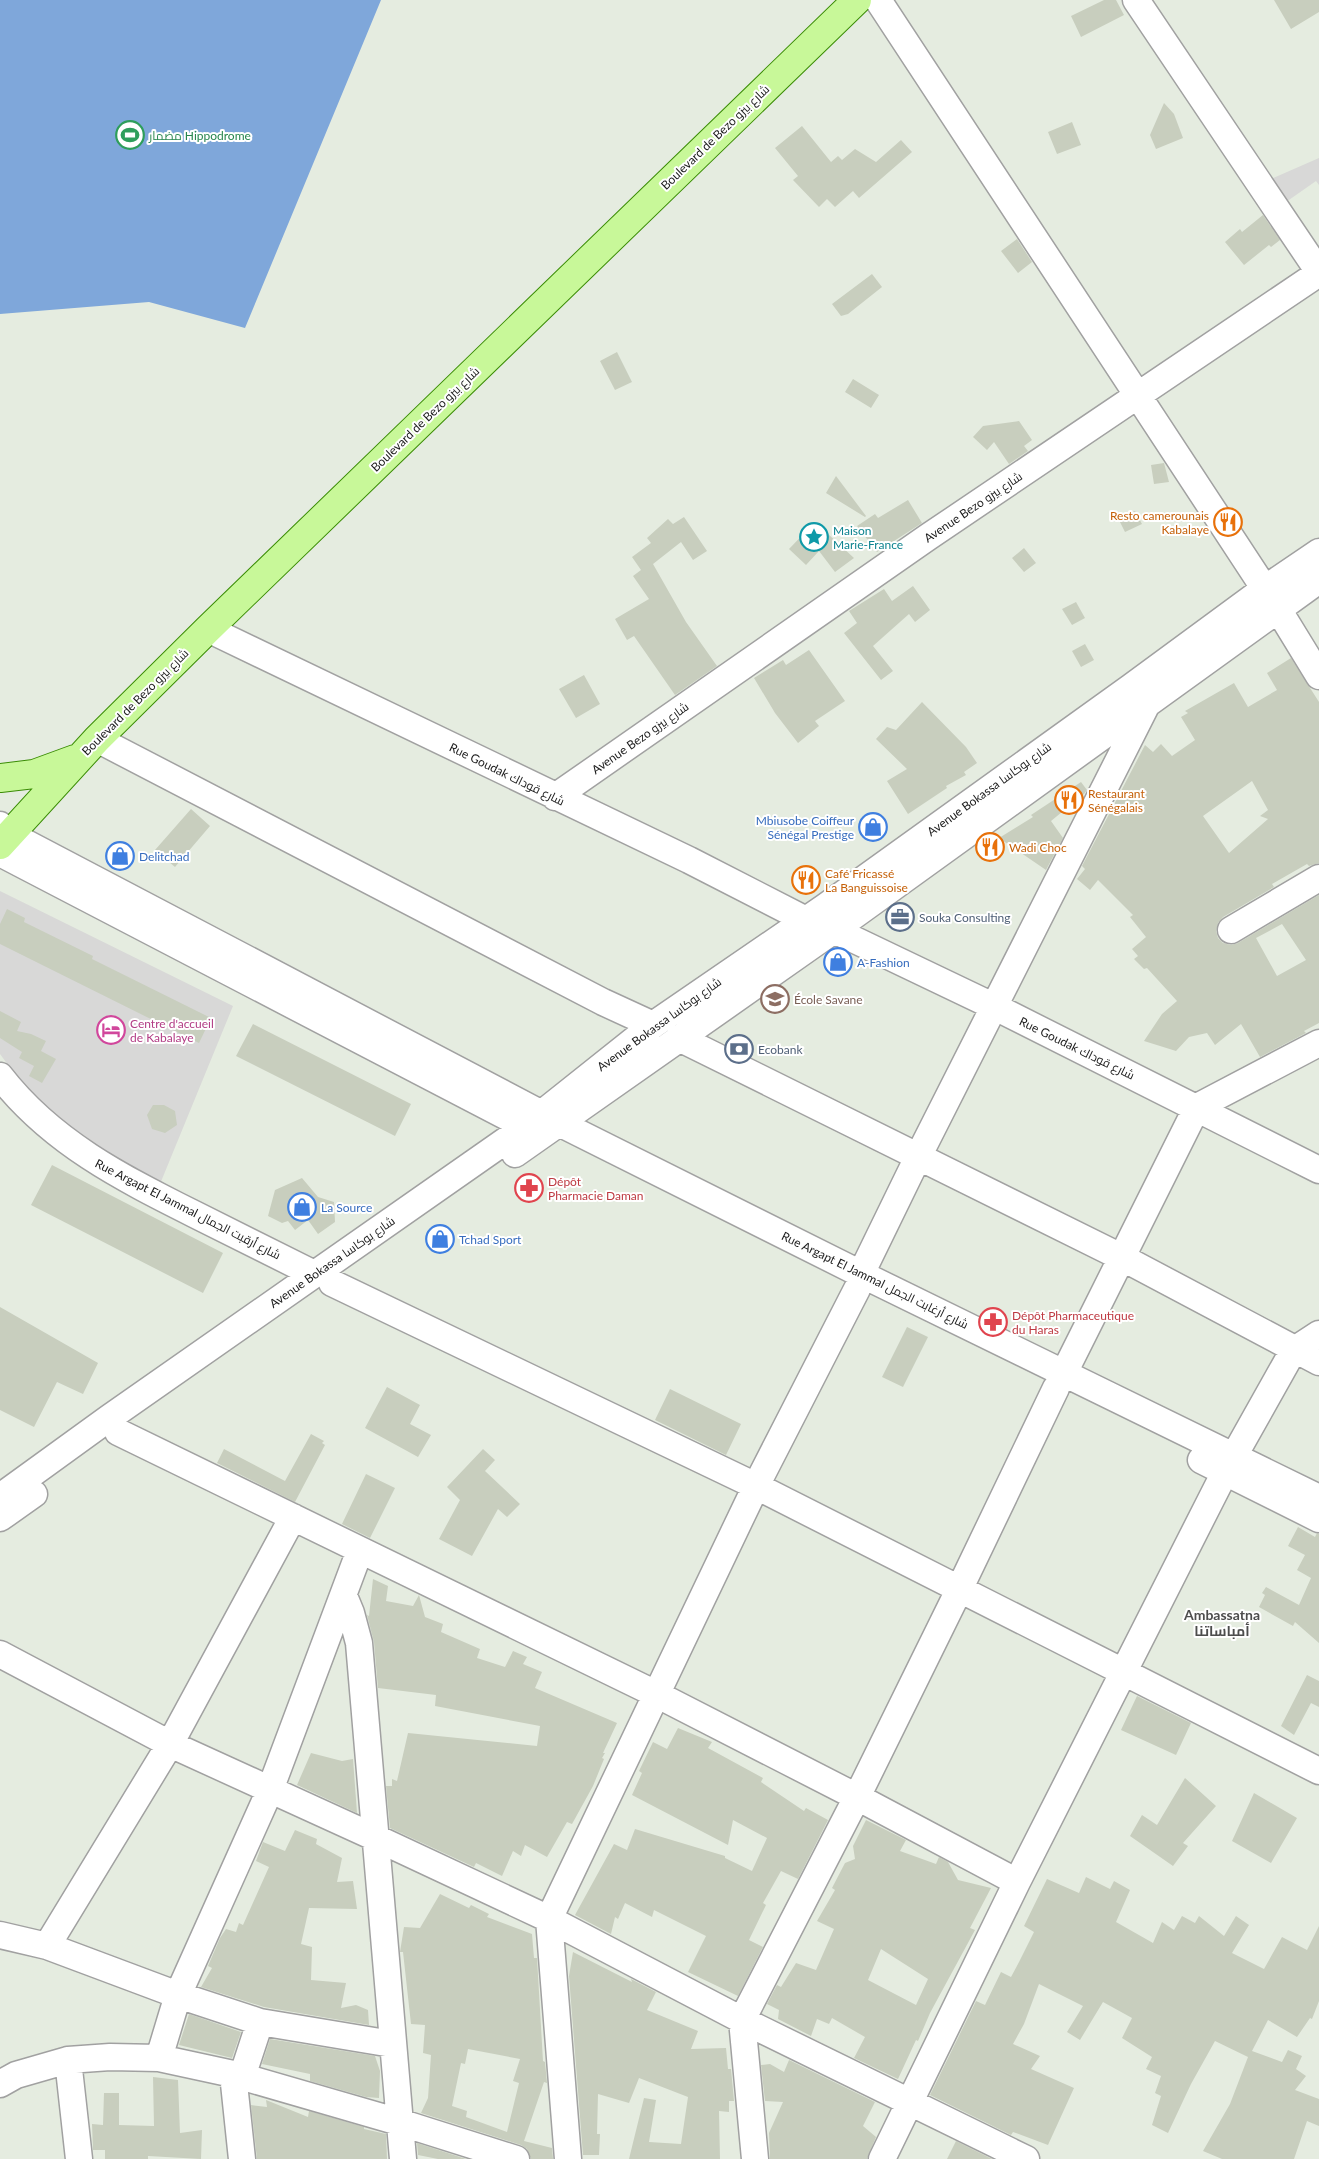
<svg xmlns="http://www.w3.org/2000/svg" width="1319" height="2159" viewBox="0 0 1319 2159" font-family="Lato,Cairo,sans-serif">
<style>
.residential{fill:#d8d8d7}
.pitch{fill:#7fa7da}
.building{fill:#c8cebe;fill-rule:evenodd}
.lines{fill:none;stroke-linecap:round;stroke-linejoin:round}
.minor-casing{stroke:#a1a1a1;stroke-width:29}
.major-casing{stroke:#3a8c05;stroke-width:30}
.minor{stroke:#fff;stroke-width:26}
.major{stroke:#c8f899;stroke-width:28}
.labels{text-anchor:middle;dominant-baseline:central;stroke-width:4;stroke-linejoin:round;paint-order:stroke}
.leisure-label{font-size:12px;fill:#27864d;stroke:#fff;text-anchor:start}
.street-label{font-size:12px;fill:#1a1a1a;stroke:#fff}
.food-label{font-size:12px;fill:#c56008;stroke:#fff;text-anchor:start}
.culture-label{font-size:12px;fill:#0d838f;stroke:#fff;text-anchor:start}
.shop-label{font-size:12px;fill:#366cbe;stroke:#fff;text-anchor:start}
.service-label{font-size:12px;fill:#4e5e75;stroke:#fff;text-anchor:start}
.education-label{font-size:12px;fill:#785e54;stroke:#fff;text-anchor:start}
.hotel-label{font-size:12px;fill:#b23c85;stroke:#fff;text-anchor:start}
.health-label{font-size:12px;fill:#be3a42;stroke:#fff;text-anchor:start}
.neighbourhood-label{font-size:14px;font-weight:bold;fill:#4d4d4d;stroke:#fff}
</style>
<rect width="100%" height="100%" fill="#e5ece0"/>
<!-- residential -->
<path class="residential" d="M1319 158V185L1316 181 1286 202 1271 179Z
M0 891 233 1006 160 1184 89 1148 33 1099 0 1054Z"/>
<!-- pitch -->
<path class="pitch" d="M0 0H381L245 328 149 302 0 314Z"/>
<!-- building -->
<path class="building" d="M1104 0H1116L1124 15 1081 37 1071 16Z
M1274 0H1319V12L1291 29Z
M1164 103 1174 114 1183 138 1156 149 1150 135Z
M1072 122 1081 145 1057 154 1048 132Z
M802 126 831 162 838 156 842 160 855 149 876 162 901 140 912 152 859 198 853 191 835 207 827 199 819 207 793 180 798 176 775 148Z
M1263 215 1280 240 1271 247 1269 245 1244 265 1225 242 1240 229 1242 232Z
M1017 239 1032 262 1018 273 1001 251Z
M872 274 882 287 848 314 841 316 832 304Z
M617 352 632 382 615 390 600 361Z
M853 379 879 395 871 408 845 392Z
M1019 421 1032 440 1024 446 1028 451 1009 464 994 442 987 450 973 437 983 426Z
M1164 463 1169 482 1154 484 1151 465Z
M836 476 866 516 865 517 826 493Z
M908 500 922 523 877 552 857 526 875 514 878 518Z
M1135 511 1142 524 1125 532 1118 518Z
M684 517 707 551 693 560 681 542 653 564 686 622 717 666 675 695 634 636 627 640 615 619 649 599 633 576 641 570 632 557 651 543 647 538 668 519 673 524Z
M815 522 854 558 835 572 819 551 806 565 789 549Z
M1024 548 1036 563 1024 572 1012 558Z
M913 586 930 610 915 622 909 614 873 646 893 671 881 680 844 633 857 623 849 611 884 589 892 601Z
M1076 602 1085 618 1072 625 1062 609Z
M1085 644 1094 660 1081 667 1072 651Z
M809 650 845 701 815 721 819 726 798 743 775 713 754 678 783 660 786 665Z
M1291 658 1319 702V863L1309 866 1307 864 1272 884 1274 887 1223 917 1218 923 1216 931 1218 938 1223 943 1231 945 1238 943 1319 895V1023L1304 1031 1306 1033 1260 1057 1241 1024 1215 1045 1207 1033 1189 1037 1176 1051 1144 1041 1162 1014 1177 1001 1147 968 1144 969 1134 959 1138 956 1132 949 1146 937 1130 917 1133 915 1098 880 1090 890 1077 879 1085 869 1082 866 1145 745 1153 752 1161 744 1172 756 1195 740 1181 717 1188 713 1185 711 1234 683 1248 707 1277 690 1267 673ZM1252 781 1268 810 1260 816 1268 819 1229 853 1203 816ZM1282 924 1306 960 1277 976 1256 938Z
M584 675 600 704 576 718 559 689Z
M922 702 966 747 977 763 964 772 966 775 946 786 947 788 908 814 887 781 907 769 876 739 887 727 896 730Z
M1081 782 1087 790 1084 794 1051 821 1063 838 1046 870 999 838 1033 817 1031 815Z
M191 809 210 826 175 867 155 850Z
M7 909 25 918 24 922 93 956 92 959 211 1018 199 1043 0 944V924Z
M0 1011 21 1022 17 1031 31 1034 46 1041 41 1051 56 1059 42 1083 29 1076 34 1066 19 1058 22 1052 0 1038Z
M253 1024 411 1104 395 1136 236 1056Z
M153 1105H164L175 1111 177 1125 165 1133 152 1129 147 1115Z
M52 1165 223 1253 203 1293 31 1205Z
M302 1178 318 1197 334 1202 335 1222 318 1234 308 1220 295 1230 288 1221 282 1223 268 1216 275 1190Z
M0 1307 98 1363 83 1394 57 1382 34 1427 0 1410Z
M907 1327 928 1337 903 1387 882 1377Z
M387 1387 420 1405 410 1424 431 1435 418 1457 365 1428Z
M670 1389 741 1424 726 1455 655 1420Z
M311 1434 324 1441 322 1443 325 1445 295 1502 217 1463 224 1449 285 1481Z
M483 1449 495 1460 485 1471 520 1504 507 1517 498 1509 472 1556 439 1539 460 1500 447 1487Z
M366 1474 395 1488 370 1538 342 1524Z
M1298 1527 1315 1537 1317 1533 1319 1534V1643L1295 1622 1293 1626 1259 1607 1265 1595 1262 1593 1266 1587 1299 1605 1311 1578 1297 1570 1305 1555 1288 1546Z
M373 1579 388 1586 386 1601 413 1606 419 1595 425 1617 443 1624 441 1632 480 1649 477 1658 505 1667 513 1651 527 1657 523 1664 542 1672 535 1688 617 1723 603 1753H605L602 1758 604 1759 593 1786 572 1824 567 1822 547 1857 525 1845 521 1856 513 1851 502 1876 476 1863 474 1867 390 1828 386 1786H392V1779L397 1781 408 1733 537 1746 540 1726 435 1706 436 1695 378 1688 374 1642 367 1615 369 1616Z
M1307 1675 1319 1681V1707L1311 1703 1294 1735 1281 1726Z
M1137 1696 1191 1723 1176 1755 1121 1730Z
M678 1728 712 1742 708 1748 763 1778 761 1782 804 1811 806 1808 828 1820 798 1879 781 1871 763 1903 766 1905 749 1940 763 1947 738 1996 688 1972 706 1936 654 1910 652 1917 625 1903 618 1919 615 1917 611 1934 575 1915 614 1844 627 1850 635 1829 725 1856V1858L752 1871 767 1838 733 1820 728 1845 632 1795 642 1773 639 1771 653 1742 667 1749Z
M311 1753 342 1761 353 1759 357 1813 297 1785Z
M1185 1778 1216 1806 1183 1843 1188 1846 1173 1866 1130 1836 1142 1815 1157 1825Z
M1254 1793 1297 1818 1271 1863 1232 1841Z
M866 1820 906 1840 900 1851 936 1864 939 1857 948 1862 958 1880 991 1888 970 1928 975 1930 930 2013 918 2041 916 2040 898 2079 854 2058 865 2037 832 2018 829 2024 817 2019 811 2036 778 2019 779 2010 767 2004 777 1985 781 1987 796 1963 816 1970 834 1929 817 1921 835 1890 832 1888 845 1863 855 1859 853 1846ZM881 1949 928 1979 916 2005 868 1980Z
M295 1830 317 1839 316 1844 342 1858 337 1882 353 1881 357 1909 309 1908 301 1944 312 1947 311 1980 346 1983 341 2008 356 2005 368 2010 369 2025 264 2007 201 1987 212 1968 208 1966 220 1938 226 1929 236 1932 239 1923 243 1925 269 1867 256 1861 263 1842 285 1851Z
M1086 1877 1110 1889 1114 1881 1130 1890 1116 1922 1153 1943 1162 1922 1174 1930 1182 1916 1195 1923 1199 1916 1224 1936 1236 1916 1249 1925 1232 1953 1264 1969 1282 1937 1307 1950 1319 1926V2001L1312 2019 1310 2018 1297 2037 1268 2020 1252 2051 1282 2062 1288 2050 1302 2056 1296 2069 1306 2076 1295 2090 1319 2099V2126L1307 2121 1294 2159H1222L1203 2151 1230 2104 1248 2057 1215 2041 1191 2084 1168 2133 1152 2125 1161 2096 1155 2093 1161 2076 1146 2069 1152 2057 1122 2038 1132 2018 1103 2002 1080 2040 1067 2032 1083 2006 1039 1984 1024 2024 1013 2044 1040 2056 1031 2069 1074 2088 1048 2145 1013 2132 1011 2135 930 2095 976 2001 985 2005 1001 1972 1011 1977 1019 1962 1034 1932 1024 1926 1047 1879 1079 1893Z
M440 1894 469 1908 471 1905 489 1914 487 1917 532 1934 534 1958H537L543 2061 545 2062 547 2083 544 2082 524 2141 552 2148 553 2159H531L527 2149 521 2145 421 2113 428 2098 431 2055 423 2053 425 2025 411 2024 403 1952H400L404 1927 420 1928ZM468 2049 520 2059 513 2081 519 2083 507 2132 466 2117 467 2111 452 2106 461 2063 465 2064Z
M573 1952 632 1982 631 1979 656 1992 647 2010 698 2031 691 2049 726 2048 728 2069H731L734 2101H729V2112L719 2111 720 2159H629L644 2098 656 2100 649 2142 681 2144 688 2097 639 2078 629 2103 598 2094 597 2134H600L599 2155H583L569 1976Z
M189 2014 241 2032 232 2058 179 2045Z
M270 2039 375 2056 380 2071 379 2098 366 2097 310 2081V2074L262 2064Z
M789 2060 875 2102 863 2126 876 2137 867 2159H770L769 2133 783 2102 765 2101 761 2065 770 2064 784 2072Z
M153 2077 178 2080 180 2133 202 2130 201 2159 148 2156V2159H105V2150H93L92 2124 103 2125 104 2093H119V2125L154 2126Z
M266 2100 308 2117 309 2111 364 2127V2129L386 2134 387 2159H257L251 2105 267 2107Z
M956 2141 992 2159H947Z
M417 2143 466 2159H438L418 2155Z"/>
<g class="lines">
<defs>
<path id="minor" d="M878 0 1278 609 1319 676
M1136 0 1319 272
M208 629 689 860 806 920
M97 739 603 1002 653 1025
M555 797 928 537 1319 273
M0 825 9 834 559 1123 861 1274 1319 1498
M0 853 538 1133
M834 930 995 1007 1319 1170
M1231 930 1319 878
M679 1038 1121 1257 1319 1362
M0 1076C51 1142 122 1178 194 1214 234 1234 274 1254 314 1274
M515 1154 834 930 1319 580
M861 1274 918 1157 1146 706
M332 1283 756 1486 1319 1771
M1064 1373 1197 1107 1319 1043
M118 1432 656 1694 857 1797 1017 1882
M1201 1460 1319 1519
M0 1497 109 1418 525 1127 653 1025 825 907 1131 687 1263 590 1319 552
M0 1518 34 1494
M344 1596 351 1613 359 1643 403 2159
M0 1654 170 1744 374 1837 549 1919 742 2020 1026 2159
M0 1935 47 1946 178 1995 260 2022 392 2044
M47 1946 170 1744 293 1517
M159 2058 178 1995 270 1790 360 1550
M68 2060 79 2159
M233 2074 242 2159
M242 2077 260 2022
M0 2084 16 2075 68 2060 110 2057 159 2058 233 2074 399 2122 516 2159
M568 2159 549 1919 756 1486 857 1289
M755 2159 742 2020 857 1797 959 1590 1056 1388
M882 2159 1017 1882 1225 1472 1293 1351 1319 1334"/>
<path id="major" d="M0 778 34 774 75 759
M0 845 97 739 208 629 857 0"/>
</defs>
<!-- minor casing -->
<use href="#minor" class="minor-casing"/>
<!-- major casing -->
<use href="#major" class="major-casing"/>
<!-- minor -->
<use href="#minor" class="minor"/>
<!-- major -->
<use href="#major" class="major"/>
</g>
<!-- icons -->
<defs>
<symbol id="stadium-ring" viewBox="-11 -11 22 22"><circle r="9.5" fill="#fff" stroke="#2e9e5b" stroke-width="1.5"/><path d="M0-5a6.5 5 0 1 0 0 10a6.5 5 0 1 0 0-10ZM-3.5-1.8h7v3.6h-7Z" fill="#2e9e5b"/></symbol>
<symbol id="restaurant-ring" viewBox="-11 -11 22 22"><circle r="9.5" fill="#fff" stroke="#e8710a" stroke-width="1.5"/><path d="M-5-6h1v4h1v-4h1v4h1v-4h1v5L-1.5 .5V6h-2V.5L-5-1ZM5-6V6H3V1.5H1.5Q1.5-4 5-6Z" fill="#e8710a"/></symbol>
<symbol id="sight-ring" viewBox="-11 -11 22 22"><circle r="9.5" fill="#fff" stroke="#0f9aa8" stroke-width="1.5"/><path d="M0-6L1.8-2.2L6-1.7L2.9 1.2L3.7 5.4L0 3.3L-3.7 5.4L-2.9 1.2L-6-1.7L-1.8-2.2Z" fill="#0f9aa8"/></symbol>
<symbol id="shop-ring" viewBox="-11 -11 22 22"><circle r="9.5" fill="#fff" stroke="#3f7fe0" stroke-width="1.5"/><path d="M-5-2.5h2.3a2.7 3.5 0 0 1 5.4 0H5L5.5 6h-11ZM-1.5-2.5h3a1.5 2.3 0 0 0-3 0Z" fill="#3f7fe0"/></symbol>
<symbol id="office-ring" viewBox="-11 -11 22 22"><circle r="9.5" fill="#fff" stroke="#5c6f8a" stroke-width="1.5"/><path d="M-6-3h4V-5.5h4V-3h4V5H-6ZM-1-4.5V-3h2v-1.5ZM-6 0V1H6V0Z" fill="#5c6f8a"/></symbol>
<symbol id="school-ring" viewBox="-11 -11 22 22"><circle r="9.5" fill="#fff" stroke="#8d6e63" stroke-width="1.5"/><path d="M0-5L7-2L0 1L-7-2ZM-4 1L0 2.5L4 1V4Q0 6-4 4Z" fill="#8d6e63"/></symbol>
<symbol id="hotel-ring" viewBox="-11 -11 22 22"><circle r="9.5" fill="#fff" stroke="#d1479c" stroke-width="1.5"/><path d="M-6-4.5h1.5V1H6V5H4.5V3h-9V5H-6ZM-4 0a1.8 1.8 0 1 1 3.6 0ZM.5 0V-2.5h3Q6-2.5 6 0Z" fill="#d1479c"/></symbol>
<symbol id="bank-ring" viewBox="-11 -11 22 22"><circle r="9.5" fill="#fff" stroke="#5c6f8a" stroke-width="1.5"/><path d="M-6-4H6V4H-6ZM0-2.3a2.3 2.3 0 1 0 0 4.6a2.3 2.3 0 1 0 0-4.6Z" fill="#5c6f8a"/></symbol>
<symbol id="pharmacy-ring" viewBox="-11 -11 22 22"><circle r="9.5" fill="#fff" stroke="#e0444e" stroke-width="1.5"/><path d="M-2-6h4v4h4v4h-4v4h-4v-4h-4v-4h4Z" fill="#e0444e"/></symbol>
</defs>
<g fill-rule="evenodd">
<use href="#stadium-ring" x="114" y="119" width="32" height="32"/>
<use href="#restaurant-ring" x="1212" y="506" width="32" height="32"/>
<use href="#sight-ring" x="798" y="521" width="32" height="32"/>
<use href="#restaurant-ring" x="1053" y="784" width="32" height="32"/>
<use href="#shop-ring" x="857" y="811" width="32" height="32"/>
<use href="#restaurant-ring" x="974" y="831" width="32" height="32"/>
<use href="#shop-ring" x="104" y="840" width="32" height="32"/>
<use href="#restaurant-ring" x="790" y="864" width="32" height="32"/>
<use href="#office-ring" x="884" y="901" width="32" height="32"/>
<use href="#shop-ring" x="822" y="946" width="32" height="32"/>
<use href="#school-ring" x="759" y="983" width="32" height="32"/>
<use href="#hotel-ring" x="95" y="1014" width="32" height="32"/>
<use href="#bank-ring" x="723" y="1033" width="32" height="32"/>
<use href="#pharmacy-ring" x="513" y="1172" width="32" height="32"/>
<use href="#shop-ring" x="286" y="1191" width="32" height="32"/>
<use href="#shop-ring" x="424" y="1223" width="32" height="32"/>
<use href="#pharmacy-ring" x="977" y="1306" width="32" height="32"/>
</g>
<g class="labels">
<!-- leisure labels -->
<g class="leisure-label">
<text x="149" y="135">مضمار Hippodrome</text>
</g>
<!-- street labels -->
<g class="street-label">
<text transform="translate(715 137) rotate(-44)">Boulevard de Bezo شارع بيزو</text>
<text transform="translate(425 419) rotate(-44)">Boulevard de Bezo شارع بيزو</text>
<text transform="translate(973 507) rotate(-34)">Avenue Bezo شارع بيزو</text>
<text transform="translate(135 702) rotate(-45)">Boulevard de Bezo شارع بيزو</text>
<text transform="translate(640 738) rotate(-35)">Avenue Bezo شارع بيزو</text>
<text transform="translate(507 774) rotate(26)">Rue Goudak شارع قوداك</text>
<text transform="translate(989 789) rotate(-36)">Avenue Bokassa شارع بوكاسا</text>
<text transform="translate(659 1024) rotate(-36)">Avenue Bokassa شارع بوكاسا</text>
<text transform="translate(1077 1048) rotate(26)">Rue Goudak شارع قوداك</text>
<text transform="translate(188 1209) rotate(27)">Rue Argapt El Jammal شارع أرقبت الجمال</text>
<text transform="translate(332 1262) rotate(-35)">Avenue Bokassa شارع بوكاسا</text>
<text transform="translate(875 1280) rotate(26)">Rue Argapt El Jammal شارع أرغابت الجمل</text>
</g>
<!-- food labels -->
<g class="food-label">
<text x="1209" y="515" text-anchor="end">Resto camerounais<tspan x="1209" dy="14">Kabalaye</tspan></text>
<text x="1088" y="793">Restaurant<tspan x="1088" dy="14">Sénégalais</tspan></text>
<text x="1009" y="847">Wadi Choc</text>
<text x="825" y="873">Café Fricassé<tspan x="825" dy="14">La Banguissoise</tspan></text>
</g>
<!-- culture labels -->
<g class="culture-label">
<text x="833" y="530">Maison<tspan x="833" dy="14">Marie-France</tspan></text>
</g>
<!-- shop labels -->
<g class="shop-label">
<text x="854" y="820" text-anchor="end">Mbiusobe Coiffeur<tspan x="854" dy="14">Sénégal Prestige</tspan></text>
<text x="139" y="856">Delitchad</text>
<text x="857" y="962">A-Fashion</text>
<text x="321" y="1207">La Source</text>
<text x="459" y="1239">Tchad Sport</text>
</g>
<!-- service labels -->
<g class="service-label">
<text x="919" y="917">Souka Consulting</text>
<text x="758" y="1049">Ecobank</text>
</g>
<!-- education labels -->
<g class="education-label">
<text x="794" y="999">École Savane</text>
</g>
<!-- hotel labels -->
<g class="hotel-label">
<text x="130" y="1023">Centre d'accueil<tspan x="130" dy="14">de Kabalaye</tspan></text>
</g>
<!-- health labels -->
<g class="health-label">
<text x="548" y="1181">Dépôt<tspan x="548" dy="14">Pharmacie Daman</tspan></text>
<text x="1012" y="1315">Dépôt Pharmaceutique<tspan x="1012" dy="14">du Haras</tspan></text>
</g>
<!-- neighbourhood labels -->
<g class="neighbourhood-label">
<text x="1222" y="1614">Ambassatna<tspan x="1222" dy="16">أمباساتنا</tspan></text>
</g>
</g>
</svg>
